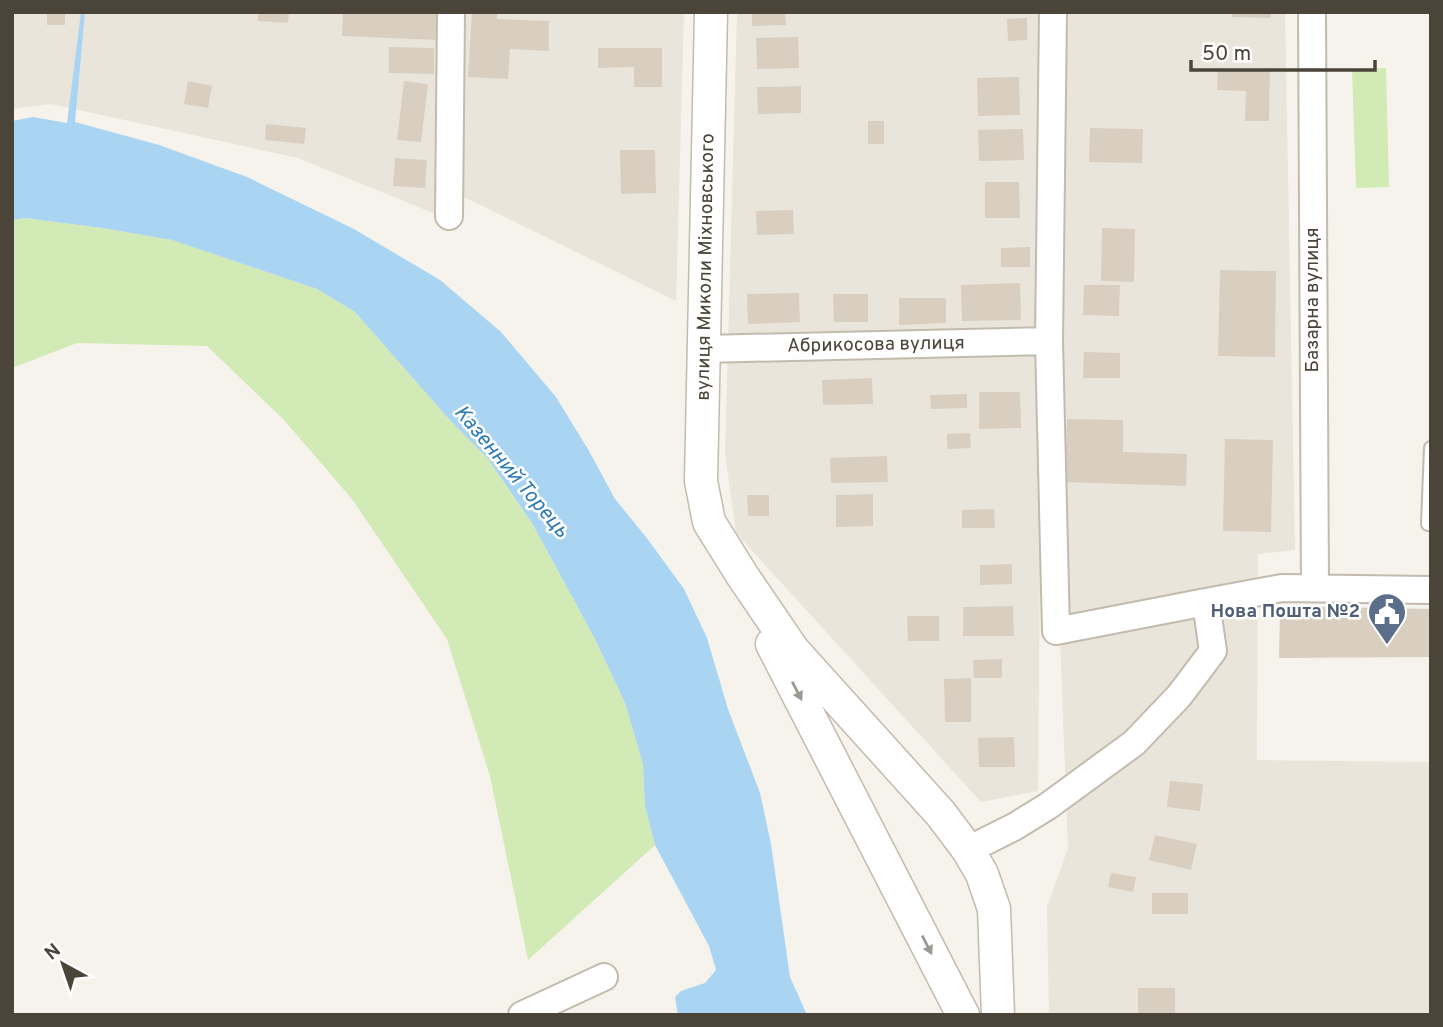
<svg xmlns="http://www.w3.org/2000/svg" width="1443" height="1027" viewBox="0 0 1443 1027" font-family="Overpass,sans-serif">
<style>
.residential{fill:#eae5da}
.green{fill:#d2eab5}
.water{fill:#a9d4f2}
.building{fill:#d8cfc1}
.lines{fill:none;stroke-linecap:round;stroke-linejoin:round}
.service-casing{stroke:#c2bbae;stroke-width:16}
.minor-casing{stroke:#c2bbae;stroke-width:30}
.tertiary-casing{stroke:#c2bbae;stroke-width:35}
.service{stroke:#fff;stroke-width:12}
.minor{stroke:#fff;stroke-width:26}
.tertiary{stroke:#fff;stroke-width:32}
.oneway{fill:#9c9892}
.labels{text-anchor:middle;dominant-baseline:central;stroke-width:5;stroke-linejoin:round;paint-order:stroke}
.street-label{font-size:19px;fill:#4b4439;stroke:#fff}
.service-label{font-size:19px;font-weight:bold;fill:#4e5e75;stroke:#fff;text-anchor:end}
.water-label{font-size:21px;font-style:italic;fill:#2e7ab2;stroke:#fff}
</style>
<rect width="100%" height="100%" fill="#f6f3ec"/>
<!-- residential -->
<path class="residential" d="M12 12H445L438 215 298 158 51 104 12 109Z
M462 12H684L676 301 458 194Z
M737 12H1045L1038 791 981 802 736 533 725 453Z
M1066 12H1285L1295 550 1258 554 1257 760 1431 762V1015H1049L1047 907 1068 848 1059 615Z"/>
<!-- green -->
<path class="green" d="M1386 68 1389 187 1356 188 1352 69Z
M25 218 102 228 172 240 317 289 355 312 447 417 488 459 532 523 595 639 625 703 643 764 645 806 655 845 528 960 490 776 447 639 352 499 284 420 207 346 77 343 12 368V220Z"/>
<!-- water -->
<path class="water" d="M81 12H85L75 122 159 145 247 177 354 229 440 280 501 332 556 397 589 451 615 499 646 537 684 589 707 638 728 709 760 793 771 844 790 977 807 1015H678L675 997 681 991 705 983 716 970 709 946 655 845 645 806 643 764 625 703 595 639 532 523 488 459 447 417 355 312 317 289 172 240 102 228 25 218 12 220V121L33 117 67 123Z"/>
<!-- building -->
<path class="building" d="M47 12H65V25H47Z
M258 12H289L288 23 258 21Z
M343 12H437L436 40 342 36Z
M472 12H497V19L549 21V51L510 49 508 79 468 77Z
M752 12H785L786 25 752 26Z
M1232 12H1271V18L1232 17Z
M1027 18V40L1008 41 1007 19Z
M798 37 799 68 757 69 756 38Z
M389 47 434 48V74L389 73Z
M598 48H662V87H634V67L598 68Z
M1218 69 1270 70 1269 121H1245L1246 91 1217 90Z
M1019 77 1020 115 978 116 977 78Z
M188 81 212 86 208 108 184 104Z
M404 81 428 84 421 142 397 140Z
M801 86V113L758 114 757 87Z
M868 121H884V144H868Z
M266 124 306 128 304 144 265 140Z
M1090 128 1143 129 1142 163 1089 162Z
M1023 129 1024 160 979 161 978 130Z
M620 150H655L656 193 621 194Z
M395 158 427 160 425 188 393 186Z
M985 182H1019L1020 218H985Z
M793 210 794 234 757 235 756 211Z
M1102 228 1135 229 1134 282 1101 281Z
M1030 247V267H1001V248Z
M1220 270 1276 271 1275 357 1218 356Z
M1020 283 1021 320 962 321 961 285Z
M1084 285H1120L1119 316 1083 315Z
M799 293 800 322 748 324 747 294Z
M833 294H868V322H834Z
M899 298H946V323L899 325Z
M1084 352 1120 353V378H1083Z
M872 378 873 404 823 405 822 380Z
M979 392H1020L1021 428 979 429Z
M967 394V408L931 409 930 395Z
M1067 419 1123 420V452L1187 454 1186 486 1065 482Z
M970 433 971 448 947 449V434Z
M1225 439 1273 440 1271 532 1223 531Z
M887 456 888 482 831 483 830 458Z
M873 494V526L836 527V495Z
M747 495H769V516H748Z
M994 509 995 528H962V510Z
M1012 564V584L980 585V565Z
M1013 606 1014 636H963V607Z
M1280 606 1431 609V657L1279 658Z
M907 616H939V641H908Z
M1002 659V678H974L973 660Z
M971 678V722H945L944 679Z
M1014 737 1015 767H979L978 738Z
M1170 781 1203 784 1200 811 1167 807Z
M1155 835 1197 844 1191 870 1149 860Z
M1111 873 1136 877 1133 892 1108 887Z
M1152 893H1188V914H1152Z
M1138 988H1175V1015H1138Z"/>
<g class="lines">
<defs>
<path id="service" d="M1431 448 1428 524H1431"/>
<path id="minor" d="M1053 12 1049 341 1056 631 1206 602
M1312 12 1315 588
M449 216 451 12
M704 349 1049 341
M968 850 1014 827 1048 806 1134 743 1179 696 1213 651 1206 602 1282 588 1431 590
M522 1015 604 977"/>
<path id="tertiary" d="M711 12 701 481 709 522 742 575 793 650 941 814 968 850 982 874 994 909 998 1015
M772 644 963 1015"/>
</defs>
<!-- service casing -->
<use href="#service" class="service-casing"/>
<!-- minor casing -->
<use href="#minor" class="minor-casing"/>
<!-- tertiary casing -->
<use href="#tertiary" class="tertiary-casing"/>
<!-- service -->
<use href="#service" class="service"/>
<!-- minor -->
<use href="#minor" class="minor"/>
<!-- tertiary -->
<use href="#tertiary" class="tertiary"/>
</g>
<!-- one-way arrows -->
<defs><path id="oneway-solid" d="M-6-.8H1V-3.2L6.5 0L1 3.2V.8H-6Z" transform="scale(1.75)"/></defs>
<g class="oneway">
<use href="#oneway-solid" transform="translate(797 691) rotate(63)"/>
<use href="#oneway-solid" transform="translate(927 945) rotate(63)"/>
</g>
<!-- icons -->
<defs>
<symbol id="civic-pin" viewBox="-11 -11 22 30"><path d="M0 17L-7.5 6A9.5 9.5 0 1 1 7.5 6Z" fill="#5c6f8a" stroke="#fff"/><path d="M-.6-6.5H3V-4.5H.6V-3L4-1V1h2V6H-6V1h2V-1L-.6-3ZM-1.2 2.5V6h2.4V2.5Z" fill="#fff"/></symbol>
</defs>
<g fill-rule="evenodd">
<use href="#civic-pin" x="1365" y="590" width="44" height="60"/>
</g>
<g class="labels">
<!-- street labels -->
<g class="street-label">
<text transform="translate(706 267) rotate(-89)">вулиця Миколи Міхновського</text>
<text transform="translate(1313 300) rotate(-90)">Базарна вулиця</text>
<text transform="translate(876 345) rotate(-1)">Абрикосова вулиця</text>
</g>
<!-- service labels -->
<g class="service-label">
<text x="1360" y="612">Нова Пошта №2</text>
</g>
<!-- water labels -->
<g class="water-label">
<text transform="translate(511 472) rotate(50)">Казенний Торець</text>
</g>
</g>
<!-- border -->
<rect width="1443" height="1027" fill="none" stroke="#4b4439" stroke-width="28"/>
<!-- north arrow -->
<g transform="translate(63 964) rotate(320)" stroke="#ffffff" stroke-width="5" paint-order="stroke">
<path d="M0-5L12 26L0 18L-12 26Z" fill="#4b4439"/>
<text y="-10" font-size="19" font-weight="bold" text-anchor="middle" fill="#4b4439">N</text>
</g>
<!-- scale -->
<path d="M1191 60v10h184v-10" fill="none" stroke="#4b4439" stroke-width="3.5"/>
<text x="1202" y="60" font-size="21" fill="#4b4439" stroke="#ffffff" stroke-width="5" paint-order="stroke">50 m</text>
</svg>
